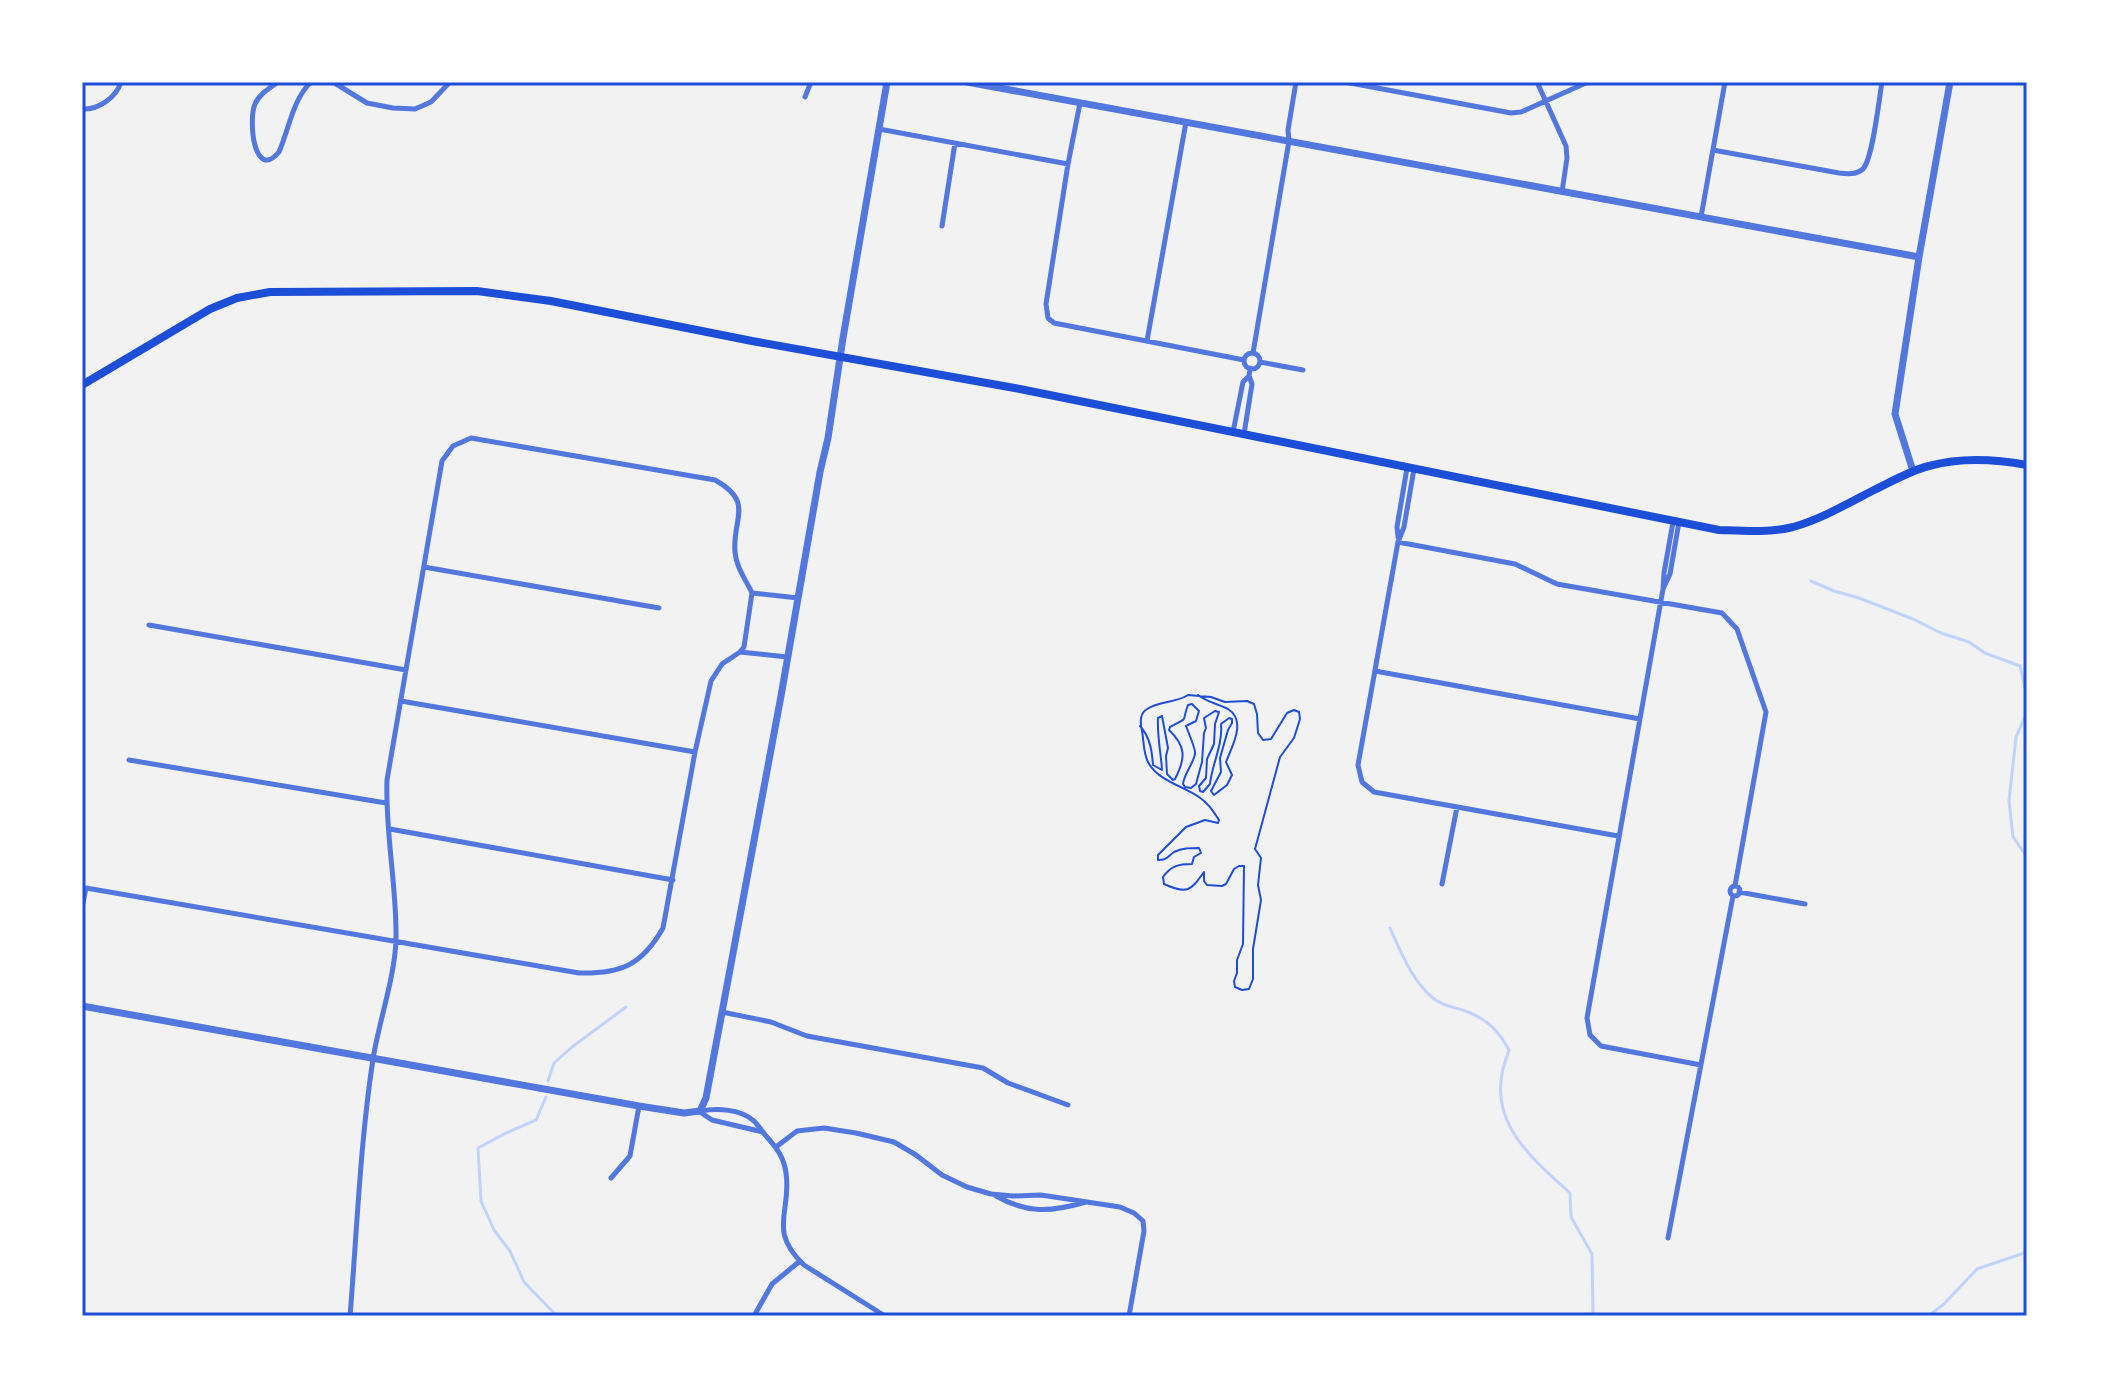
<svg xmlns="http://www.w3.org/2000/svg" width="2109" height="1398" viewBox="0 0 2109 1398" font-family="Rubik,sans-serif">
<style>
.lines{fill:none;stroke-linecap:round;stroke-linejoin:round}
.stream{stroke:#bfd3fe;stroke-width:3}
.path{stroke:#1d4ed8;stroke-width:2}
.minor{stroke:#5277de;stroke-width:5}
.tertiary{stroke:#5277de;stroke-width:7}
.secondary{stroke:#1d4ed8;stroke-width:8}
.neatline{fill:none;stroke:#1d4ed8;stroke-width:3}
</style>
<rect width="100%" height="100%" fill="#f2f2f2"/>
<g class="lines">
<!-- stream -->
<path class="stream" d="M1811 581 1834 591 1859 598 1913 619 1941 633 1969 642 1985 653 2020 666 2027 696
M2027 712 2016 737 2009 801 2013 837 2027 857
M1390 928C1401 952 1412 981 1433 998 1444 1007 1455 1007 1468 1012 1489 1021 1498 1030 1509 1050 1507 1057 1503 1066 1502 1074 1492 1127 1535 1161 1570 1193L1571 1217 1592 1254 1593 1316
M548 1081 554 1063 572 1047 626 1007
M546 1097 536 1120 506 1133 478 1148 481 1201 494 1230 510 1251 524 1282 557 1316
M1928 1316 1943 1305 1977 1269 2027 1252"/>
<!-- path -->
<path class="path" d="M1188 695 1211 697 1225 702 1247 701 1254 704 1257 714 1258 733 1263 740 1271 739 1287 713 1294 710 1299 712 1300 719 1294 738 1280 757 1255 849 1261 858 1258 885 1261 900 1253 949V979L1249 989 1242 990 1235 987 1234 981 1237 973V960L1243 944 1244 866H1239L1234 869 1226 884 1222 886 1207 885 1204 881V872C1191 890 1188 895 1164 884L1163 877C1171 866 1178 864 1192 864L1194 857 1201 853 1199 848C1190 848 1182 848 1174 852 1167 857 1167 860 1158 860V855L1186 827 1205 820 1218 823 1219 820C1213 811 1208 803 1199 797 1183 786 1158 781 1148 762 1143 752 1144 741 1142 731 1140 723 1139 714 1147 709 1159 701 1176 703 1188 695Z
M1140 726C1150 737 1152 751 1153 765L1162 770C1161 753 1157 736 1158 718L1162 716 1168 748 1166 756 1167 774 1173 780 1175 779C1186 758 1186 746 1169 730L1170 727C1190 716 1181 724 1188 705L1192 704 1199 711 1196 721 1186 726C1188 731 1195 749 1195 752 1196 760 1184 773 1183 784L1185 787 1191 788 1196 784 1202 762 1204 733 1206 728 1204 718 1215 711 1219 712 1215 724 1214 744 1207 759 1206 778 1199 786 1200 791 1203 792 1210 784C1212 764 1223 745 1221 724L1229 718 1232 719V723L1228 730 1220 758 1221 772 1211 791 1214 795 1227 785 1232 775 1226 762C1232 746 1247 721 1228 709 1218 704 1207 702 1198 695"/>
<!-- minor -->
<path class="minor" d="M278 82C270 88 259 94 255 104 248 120 254 182 279 152 289 129 293 99 311 82
M333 82 367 103 393 108 415 109 431 102 450 82
M1345 82 1511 113 1521 112 1588 82
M1537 82 1566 146 1567 158 1562 192
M805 97 811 82
M1080 103 1068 164 1046 304 1048 318 1054 323 1244 360
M82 109C98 110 116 98 121 82
M879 129 1068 164
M1713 150 1839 173C1847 174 1856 175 1863 169 1873 158 1879 99 1882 82
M1701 217 1725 82
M942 226 955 143
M1147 341 1186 122
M1253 353 1289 141 1288 130 1296 82
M1244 361a8 8 0 1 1 16 0a8 8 0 1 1-16 0Z
M1260 362 1303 370
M1233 432 1243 382 1249 376
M1244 434 1252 384 1249 376 1250 368
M1414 469 1404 527 1398 542 1358 765 1362 782 1374 792 1618 836
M1673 522 1664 573 1663 589 1670 574 1679 522
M1398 537 1397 527 1407 468
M1398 542 1515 564 1557 584 1722 613 1737 629 1766 712 1735 886
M424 567 659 608
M1663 589 1587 1018 1590 1035 1601 1046 1701 1065
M752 593 798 598
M149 625 406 670
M740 652 744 647 752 593
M1375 671 1640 719
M401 701 695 752
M129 760 386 803
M390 829 673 880
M1442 884 1457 807
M1730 891a5 5 0 1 1 10 0a5 5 0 1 1-10 0Z
M1739 892 1805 904
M82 908 86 888 579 973C621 974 642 965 663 928L695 752 711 681 722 664 740 652 787 657
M722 1012 771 1022 807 1036 983 1068 1008 1083 1068 1105
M701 1111C717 1108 741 1109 754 1121 758 1125 762 1131 766 1136 776 1147 784 1157 786 1173 792 1212 767 1230 804 1265L885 1316
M700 1112 712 1120 763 1132
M776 1147 797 1131 824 1128 856 1133 894 1142 916 1155 942 1175 967 1187 991 1194 1013 1196 1041 1195 1120 1207 1134 1213 1143 1221 1144 1231 1129 1316
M611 1178 630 1156 639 1106
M996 1196C1028 1214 1051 1212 1086 1202
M1668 1238 1733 896
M350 1316C357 1231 360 1144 373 1059 379 1021 395 977 396 939 397 886 385 833 387 780L442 461 453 446 471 438 715 480C755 502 732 519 735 552 736 567 746 580 752 593
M754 1316 772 1284 800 1261"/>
<!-- tertiary -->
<path class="tertiary" d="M967 82 1919 257
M1913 471 1895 414 1919 257 1950 82
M82 1006 639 1106 684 1113 700 1111 706 1098 781 696 820 472 828 438 843 338 887 82"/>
<!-- secondary -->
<path class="secondary" d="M82 385 210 309 237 298 270 292 477 291 551 301 752 341 1020 389 1719 530C1744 531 1769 533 1793 527 1821 519 1847 504 1872 491 1891 482 1909 471 1929 466 1962 457 1994 459 2027 465"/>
</g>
<!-- border -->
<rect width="2109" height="1398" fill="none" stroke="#ffffff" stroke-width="168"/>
<rect x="84" y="84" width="1941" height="1230" class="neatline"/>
</svg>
